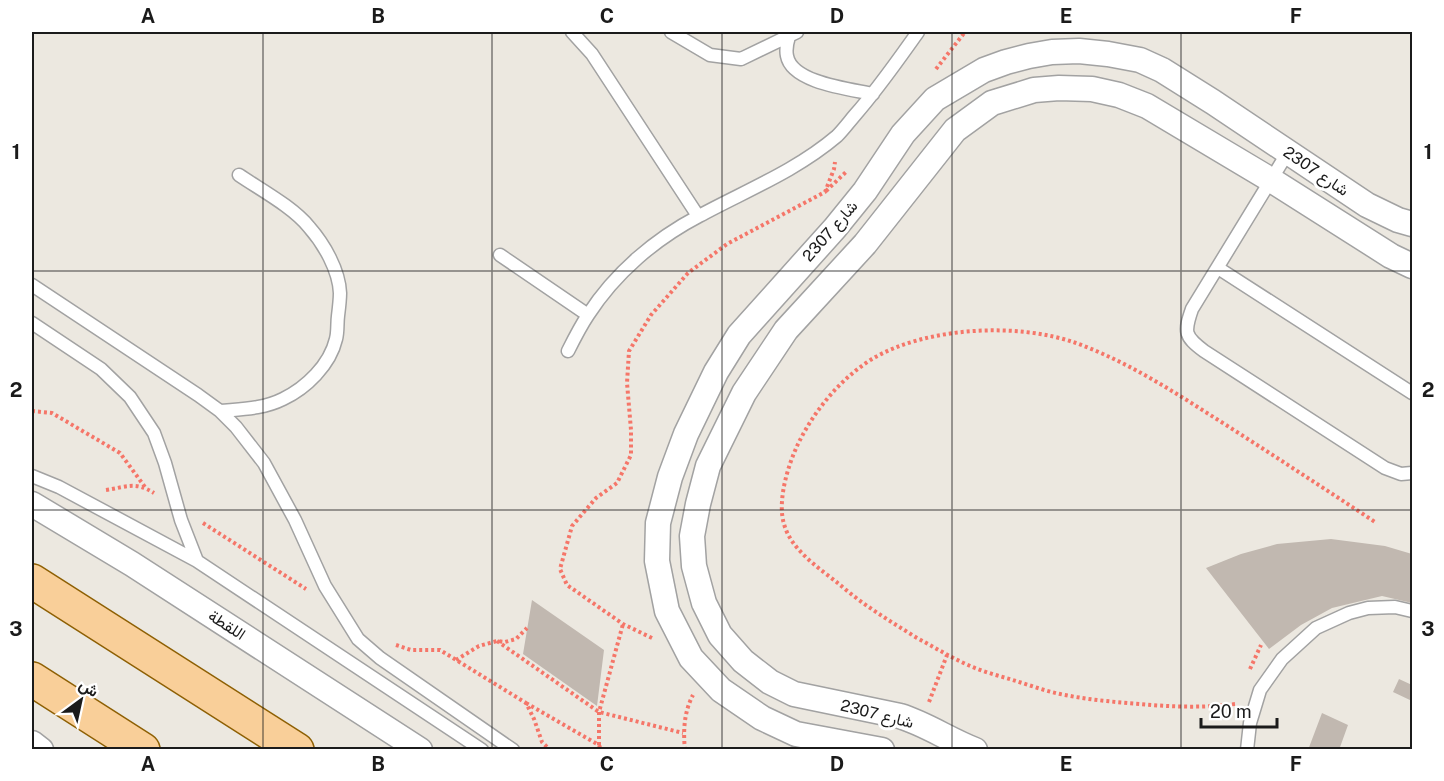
<svg xmlns="http://www.w3.org/2000/svg" width="1444" height="781" viewBox="0 0 1444 781" font-family="'Public Sans',Vazirmatn,sans-serif">
<style>
.building{fill:#c1b8b0}
.lines{fill:none;stroke-linecap:round;stroke-linejoin:round}
.service-casing{stroke:#a2a2a2;stroke-width:15}
.minor-casing{stroke:#a2a2a2;stroke-width:27}
.primary-casing{stroke:#8e6004;stroke-width:36}
.path{stroke:#f57669;stroke-width:4;stroke-dasharray:3 3;stroke-linecap:butt}
.service{stroke:#fff;stroke-width:12}
.minor{stroke:#fff;stroke-width:24}
.primary{stroke:#f9cf99;stroke-width:33}
.grid{fill:none;stroke:#1b1b1b;stroke-width:1.5;stroke-opacity:0.55}
.labels{text-anchor:middle;dominant-baseline:central;stroke-width:6;stroke-linejoin:round;paint-order:stroke}
.street-label{font-size:16px;fill:#1b1b1b;stroke:#fff}
.neatline{fill:none;stroke:#1b1b1b;stroke-width:2}
.grid-label{font-size:20px;text-anchor:middle;font-weight:bold;fill:#1b1b1b}
</style>
<rect width="100%" height="100%" fill="#ece8e0"/>
<!-- building -->
<path class="building" d="M1331 539 1385 546 1412 554V603L1382 596 1332 608 1301 625 1269 649 1206 568 1241 554 1277 544Z
M532 600 604 650 597 706 523 654Z
M1399 679 1412 685V701L1393 692Z
M1322 713 1348 725 1339 750H1308Z"/>
<g class="lines">
<defs>
<path id="service" d="M572 32 592 54 698 216
M671 32 710 55 741 59 797 32
M790 33C788 40 785 47 787 56 792 83 850 89 873 94
M1288 152 1192 309C1184 332 1184 336 1204 351L1385 468 1401 474 1412 473
M500 255 588 315
M1218 268 1412 393
M32 285 198 395 220 411 236 427 264 463 295 520 325 586 358 639 380 658 513 750
M32 323 101 369 130 397 154 433 165 463 181 520 197 561
M568 351C574 339 580 327 588 315 615 273 655 239 699 216 745 191 796 171 837 136 843 130 849 122 855 115 878 89 898 60 918 32
M220 411C242 409 263 409 283 399 306 388 330 365 336 339 338 332 337 323 338 316 339 308 340 300 340 293 339 270 324 244 309 227 293 207 261 190 239 175
M32 476 59 487 197 561 482 750
M1247 750 1250 723 1260 690 1282 659 1316 628 1349 613 1368 608 1395 607 1412 611"/>
<path id="minor" d="M32 504 132 564 420 750
M32 743 41 750
M882 750 796 734 762 718 721 690 691 658 667 611 657 561 658 523 670 477 686 434 716 372 739 335 835 228 865 191 903 134 935 99 984 70 1006 62 1029 56 1052 52 1079 51 1108 54 1140 60 1162 70 1213 102 1367 205 1398 220 1412 224
M975 750C949 740 926 724 900 716L794 694 770 682 743 661 720 635 704 603 694 566 692 536 698 504 708 466 744 393 786 330 865 244 955 130 992 103 1034 90 1059 88 1092 89 1119 95 1147 106 1271 180 1391 256 1412 266"/>
<path id="primary" d="M32 581 297 750
M32 679 143 750"/>
</defs>
<!-- service casing -->
<use href="#service" class="service-casing"/>
<!-- minor casing -->
<use href="#minor" class="minor-casing"/>
<!-- primary casing -->
<use href="#primary" class="primary-casing"/>
<!-- path -->
<path class="path" d="M936 69 965 32
M826 191 847 171
M32 411 52 413 120 453 145 487
M106 490C127 487 135 481 154 493
M203 523 306 589
M652 638 623 624 567 585 560 569 572 526 596 498 617 483 631 455V430L627 383 629 351 651 315 688 273 727 244 825 192 834 169 835 162
M497 641 599 712 683 733
M396 645 411 650H440L526 703 534 719 542 742 550 750
M456 660 479 646 497 641 505 642 516 639 527 628
M1250 669 1261 645
M929 702 947 655
M526 703 599 745 601 750
M1235 704C1204 708 1172 707 1140 704 1115 702 1090 700 1065 695 1048 692 1032 686 1016 681 1000 676 983 672 968 665 950 657 934 647 917 638 890 621 863 605 839 584 819 568 791 550 784 524 777 501 788 465 798 444 814 411 840 379 872 359 926 327 1017 322 1076 343 1131 363 1177 394 1226 425 1276 457 1325 489 1375 522
M599 745V712L623 624
M685 750C683 731 684 712 693 695"/>
<!-- service -->
<use href="#service" class="service"/>
<!-- minor -->
<use href="#minor" class="minor"/>
<!-- primary -->
<use href="#primary" class="primary"/>
</g>
<!-- grid -->
<path class="grid" d="M263 32V750M492 32V750M722 32V750M952 32V750M1181 32V750M32 271H1412M32 510H1412"/>
<g class="labels">
<!-- street labels -->
<g class="street-label">
<text transform="translate(1316 171) rotate(34)">شارع 2307</text>
<text transform="translate(830 231) rotate(-49)">شارع 2307</text>
<text transform="translate(227 625) rotate(33)">اللقطة</text>
<text transform="translate(877 714) rotate(14)">شارع 2307</text>
</g>
</g>
<!-- border -->
<rect width="1444" height="781" fill="none" stroke="#ffffff" stroke-width="66"/>
<!-- north arrow -->
<g transform="translate(81 700) rotate(33)" stroke="#ffffff" stroke-width="4.5" paint-order="stroke">
<path d="M0-4.5L10 22L0 15L-10 22Z" fill="#1b1b1b"/>
<text y="-9" font-size="16" font-weight="bold" text-anchor="middle" fill="#1b1b1b">ش</text>
</g>
<!-- scale -->
<path d="M1201 718v9h76v-9" fill="none" stroke="#1b1b1b" stroke-width="3"/>
<text x="1210" y="718" font-size="18" fill="#1b1b1b" stroke="#ffffff" stroke-width="4.5" paint-order="stroke">20 m</text>
<rect x="33" y="33" width="1378" height="715" class="neatline"/>
<g class="grid-label">
<text x="148" y="23">A</text>
<text x="378" y="23">B</text>
<text x="607" y="23">C</text>
<text x="837" y="23">D</text>
<text x="1066" y="23">E</text>
<text x="1296" y="23">F</text>
<text x="16" y="159">1</text>
<text x="1428" y="159">1</text>
<text x="16" y="397">2</text>
<text x="1428" y="397">2</text>
<text x="16" y="636">3</text>
<text x="1428" y="636">3</text>
<text x="148" y="771">A</text>
<text x="378" y="771">B</text>
<text x="607" y="771">C</text>
<text x="837" y="771">D</text>
<text x="1066" y="771">E</text>
<text x="1296" y="771">F</text>
</g>
</svg>
